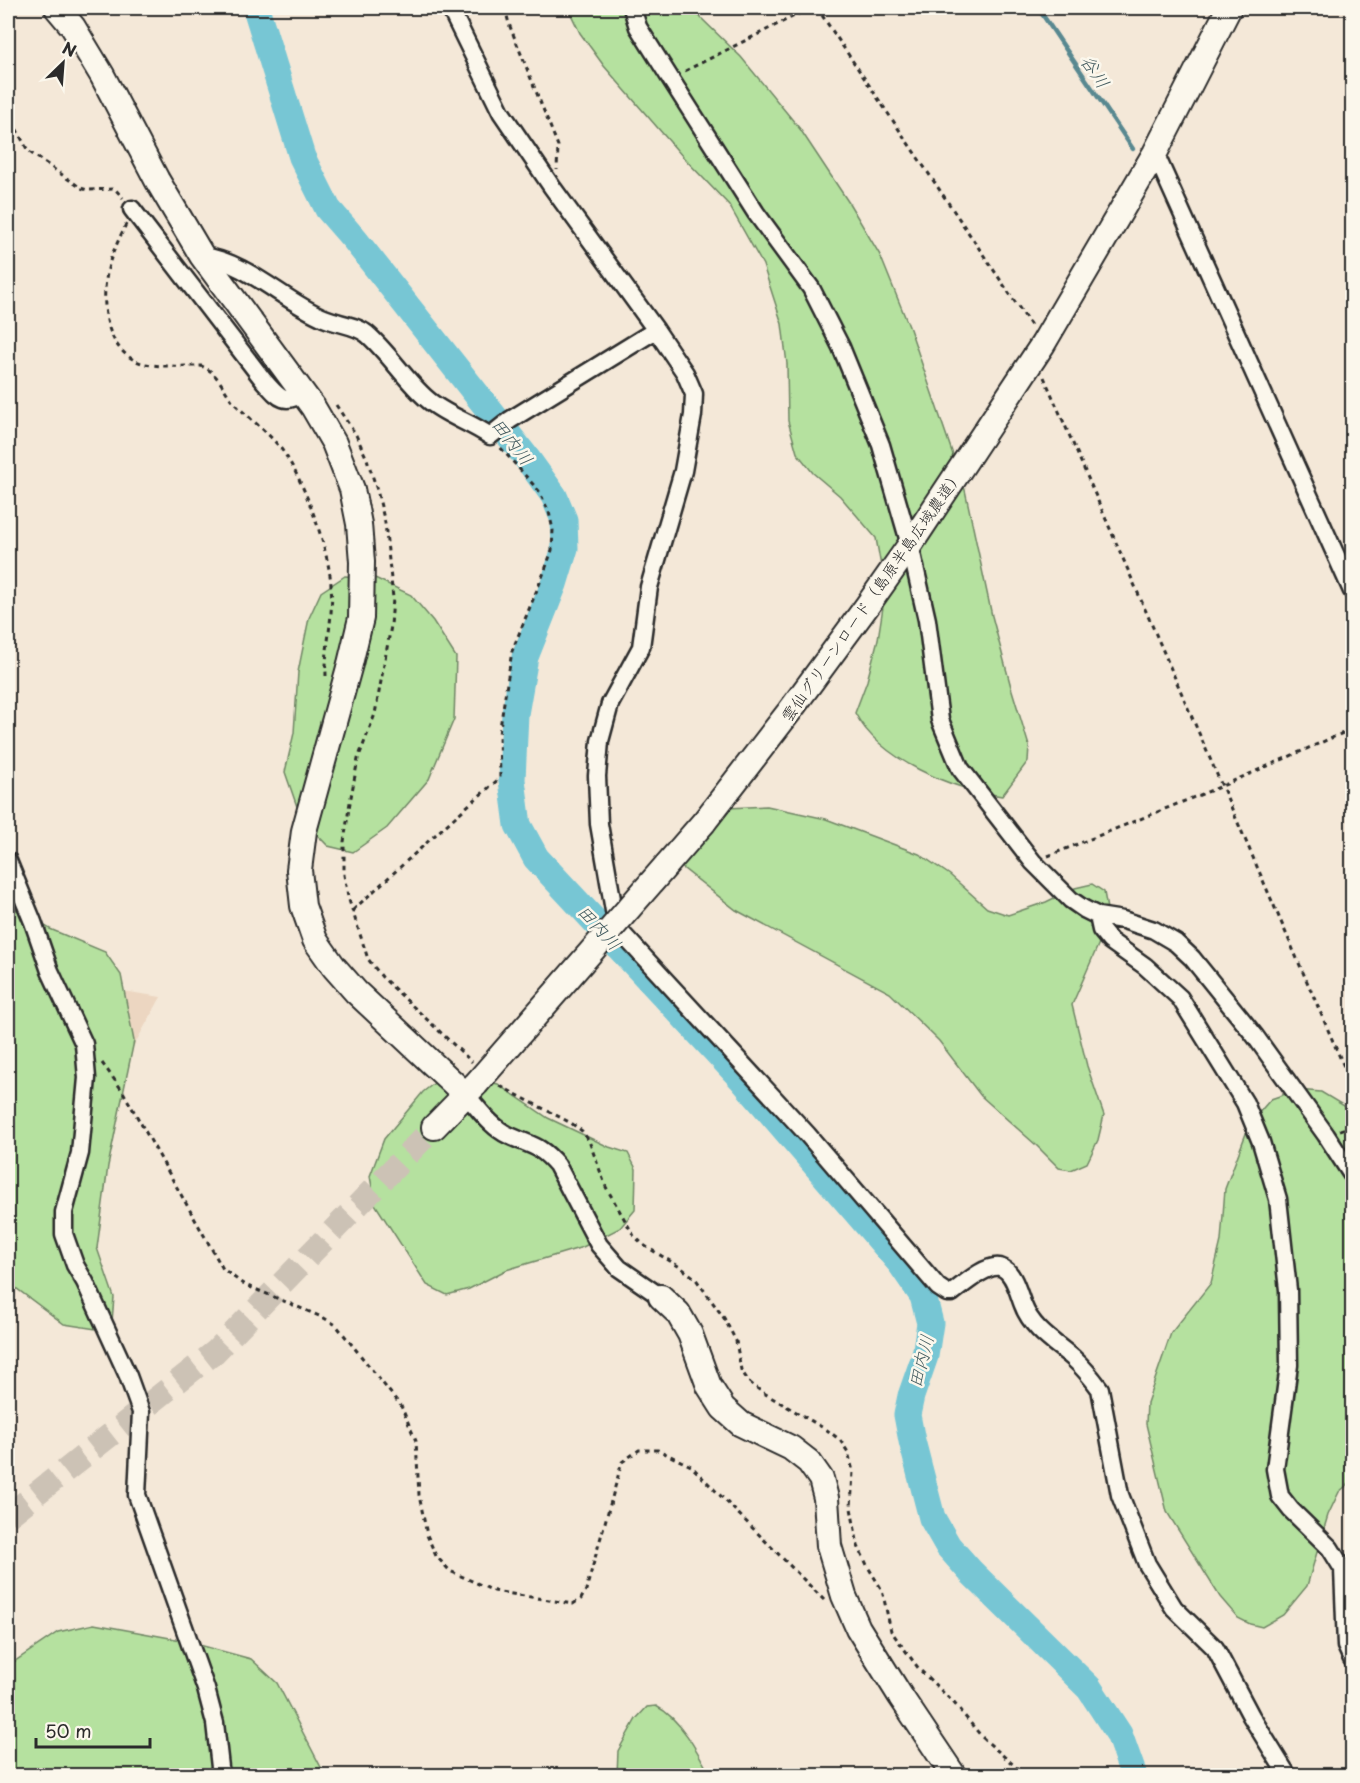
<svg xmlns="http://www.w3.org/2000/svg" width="1360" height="1783" viewBox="0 0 1360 1783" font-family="'Playpen Sans','Klee One',sans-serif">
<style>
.built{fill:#ecd6c1}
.green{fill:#b5e19f;stroke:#708665;stroke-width:1.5}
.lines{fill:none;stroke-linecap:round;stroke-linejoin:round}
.stream{stroke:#598890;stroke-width:4.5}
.river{stroke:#77c6d4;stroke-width:27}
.secondary-tunnel{stroke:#ccc2b5;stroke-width:24;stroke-dasharray:24 12;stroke-linecap:butt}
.street-casing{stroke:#2b2b2b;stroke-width:21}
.secondary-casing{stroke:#2b2b2b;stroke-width:28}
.path{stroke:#2b2b2b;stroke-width:3;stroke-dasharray:4.5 4.5;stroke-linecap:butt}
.street{stroke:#fbf7ec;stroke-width:16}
.secondary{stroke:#fbf7ec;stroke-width:24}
.secondary-bridge-casing{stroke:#2b2b2b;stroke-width:28;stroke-linecap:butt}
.secondary-bridge{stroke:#fbf7ec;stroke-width:24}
.labels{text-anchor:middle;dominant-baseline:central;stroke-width:5;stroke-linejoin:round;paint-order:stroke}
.street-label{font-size:16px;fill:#2b2b2b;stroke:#fbf7ec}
.water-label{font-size:18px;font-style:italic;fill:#425a5e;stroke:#fbf7ec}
</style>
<rect width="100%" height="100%" fill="#f4e8d8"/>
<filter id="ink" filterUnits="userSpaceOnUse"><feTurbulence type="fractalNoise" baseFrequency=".0167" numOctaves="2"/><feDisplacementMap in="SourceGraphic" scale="12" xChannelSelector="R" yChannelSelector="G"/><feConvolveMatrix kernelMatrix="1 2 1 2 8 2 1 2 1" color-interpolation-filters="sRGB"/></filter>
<g filter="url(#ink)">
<!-- built -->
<path class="built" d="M110 989 161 997 127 1058Z"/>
<!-- green -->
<path class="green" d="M568 8H694L698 15 741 57 800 129 849 203 880 255 910 329 965 490 992 616 1011 687 1029 746 1028 761 1002 796C951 789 880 760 855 713L867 681 878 639 883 607 881 566 876 538 840 496 813 473 797 453 788 421 787 364 782 324 763 265 729 205 683 157 604 66 580 33Z
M345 576 375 578 411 595 433 621 456 657 454 719 429 779 387 828 353 852 328 846 301 818 285 772 294 733 298 672 309 618 321 592Z
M767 806 826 819 919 854 950 875 987 908 1008 915 1046 902 1075 888 1092 884 1104 892 1109 920 1072 1005 1087 1066 1104 1115 1098 1140 1087 1163 1071 1170 1059 1168 1036 1145 981 1096 939 1041 890 993 736 910 674 861 709 809Z
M8 905 50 929 105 952 121 975 134 1041 108 1166 97 1248 114 1297 112 1322 96 1329 64 1324 8 1282Z
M447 1073 498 1084 548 1118 609 1147 628 1153 636 1169 635 1210 620 1228 583 1247 506 1270 469 1289 447 1295 427 1285 375 1204 370 1176 384 1139 423 1092Z
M1297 1090 1321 1092 1346 1107 1352 1122V1481L1339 1492 1328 1515 1307 1586 1283 1615 1262 1627 1250 1624 1238 1618 1220 1597 1167 1512 1146 1424 1147 1403 1171 1333 1211 1283 1221 1241 1225 1189 1250 1123 1271 1099Z
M94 1624 181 1640 251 1659 277 1683 325 1775H8V1666L58 1632Z
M656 1706C680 1718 698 1752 710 1775H617L618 1751 636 1719 647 1707Z"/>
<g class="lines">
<!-- stream -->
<path class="stream" d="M1038 8 1133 149"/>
<!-- river -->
<path class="river" d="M256 8 302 157 328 209 355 240 526 457 554 496 564 520 565 548 554 584 525 657 515 714 512 780 518 825 536 858 741 1078 901 1264 923 1296 930 1323 925 1356 911 1396 907 1415 912 1441 932 1518 948 1546 971 1572 1089 1688 1119 1734 1134 1776"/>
<!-- secondary-tunnel -->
<path class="secondary-tunnel" d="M8 1516 215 1352 434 1127"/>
<defs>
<path id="street" d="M450 8 501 112 552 187 656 330 685 373 694 394 693 415 683 471 649 587 641 647 610 704 600 741 597 776 599 824 617 928 807 1134 938 1287 947 1293H952C963 1285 986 1264 1000 1267 1014 1271 1018 1293 1023 1305 1032 1329 1054 1342 1073 1358 1083 1367 1092 1378 1100 1389L1120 1495 1147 1564 1174 1608 1215 1648 1251 1716 1288 1776
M632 8 638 27 670 78 756 213 811 288 841 347 881 445 910 545 927 620 940 720 960 768 1033 862 1071 900 1084 909 1098 916 1123 920 1154 930 1176 943 1192 958 1255 1036 1326 1135 1352 1175
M1155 153 1352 591
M132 209 264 381C278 396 283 406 303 393
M202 256C248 262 283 301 324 318 338 324 356 325 367 334 389 353 405 380 427 399 445 415 470 422 490 436L510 420 656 330
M8 861 33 922 50 971 84 1044 87 1078 80 1153 64 1212V1234L75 1265 85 1282 128 1376 141 1412 137 1495 206 1689 215 1723 221 1776
M1098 916 1101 930 1110 941 1145 966 1180 998 1245 1103 1261 1142 1278 1199 1288 1290 1289 1365 1275 1469 1280 1496 1291 1510 1330 1548 1343 1569 1346 1646 1352 1659
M466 1095C479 1109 491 1127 508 1135 531 1146 539 1144 557 1165L599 1245 619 1268 661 1297"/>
<path id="secondary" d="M57 8 73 27 102 75 157 180 202 256 313 407 334 443 352 489 359 524 362 562 361 618 350 664 304 831 299 870 303 906 315 940 334 967 356 992 466 1095
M704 822 789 712 867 606 910 545 1043 344 1155 153 1229 8
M434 1127 476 1084
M661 1297 678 1313 690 1334 709 1386 723 1408 741 1424 791 1448 809 1462 821 1479 826 1498 829 1546 844 1596 858 1628 901 1697 954 1776"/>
</defs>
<!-- street casing -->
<use href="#street" class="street-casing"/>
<!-- secondary casing -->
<use href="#secondary" class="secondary-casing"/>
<!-- path -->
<path class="path" d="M505 8 509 24 558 146 557 170
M817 8 1032 327
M685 71 810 8
M8 125 17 130 28 151 81 188 87 190 115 189 123 198
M126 224C121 235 115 247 111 258 99 294 101 353 145 364 160 367 185 366 201 366 219 372 224 393 237 406 250 419 265 430 277 444 301 470 329 549 331 585 334 615 325 646 326 676
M1044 377 1352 1085
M336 405 356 435 367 459 377 490 385 523 393 598 391 626 375 714 358 759 349 808 344 842V875L348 897 368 959 382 977 472 1062
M1048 856 1222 786 1352 729
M353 910 456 816 500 778 499 734 512 651 545 570 552 550 553 530 549 512 539 491 499 446
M102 1063 122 1090 223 1269 243 1284 324 1318 336 1325 401 1406 416 1441 419 1495 427 1535 436 1556 450 1571 494 1591 573 1604 581 1599 586 1590 622 1462 639 1450H658L691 1466 824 1600
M500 1086 571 1123 582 1131 589 1141 606 1187 634 1236 645 1246 680 1267 695 1278 724 1318 736 1341 741 1370 749 1382 762 1392 827 1430 840 1440 848 1452 853 1471 851 1508 858 1546 868 1567 882 1590 891 1631 919 1669 954 1703 982 1737 1026 1776
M1340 1130 1352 1126"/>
<!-- street -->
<use href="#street" class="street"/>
<!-- secondary -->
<use href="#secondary" class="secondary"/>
<defs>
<path id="secondary-bridge" d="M476 1084 704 822"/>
</defs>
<!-- secondary-bridge casing -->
<use href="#secondary-bridge" class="secondary-bridge-casing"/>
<!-- secondary-bridge -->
<use href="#secondary-bridge" class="secondary-bridge"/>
</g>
</g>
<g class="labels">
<!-- street labels -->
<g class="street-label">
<text transform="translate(871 595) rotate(-55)">雲仙グリーンロード（島原半島広域農道）</text>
</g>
<!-- water labels -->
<g class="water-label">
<text transform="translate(1096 71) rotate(56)">谷川</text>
<text transform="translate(513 441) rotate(52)">田内川</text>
<text transform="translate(600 927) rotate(47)">田内川</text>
<text transform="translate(920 1361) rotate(-76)">田内川</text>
</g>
</g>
<!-- margin -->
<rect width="1360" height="1783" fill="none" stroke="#fbf7ec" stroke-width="30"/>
<rect x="15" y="15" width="1330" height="1753" fill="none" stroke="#2b2b2b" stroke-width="2" filter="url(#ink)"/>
<!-- north arrow -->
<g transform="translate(63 63) rotate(25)" stroke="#fbf7ec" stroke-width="4.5" paint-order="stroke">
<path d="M0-4.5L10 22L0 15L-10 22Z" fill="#2b2b2b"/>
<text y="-9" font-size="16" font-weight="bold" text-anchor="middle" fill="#2b2b2b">N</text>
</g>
<!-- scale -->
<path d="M36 1738v9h114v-9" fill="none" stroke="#2b2b2b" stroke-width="3"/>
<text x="45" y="1738" font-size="18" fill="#2b2b2b" stroke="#fbf7ec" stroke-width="4.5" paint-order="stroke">50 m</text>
</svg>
